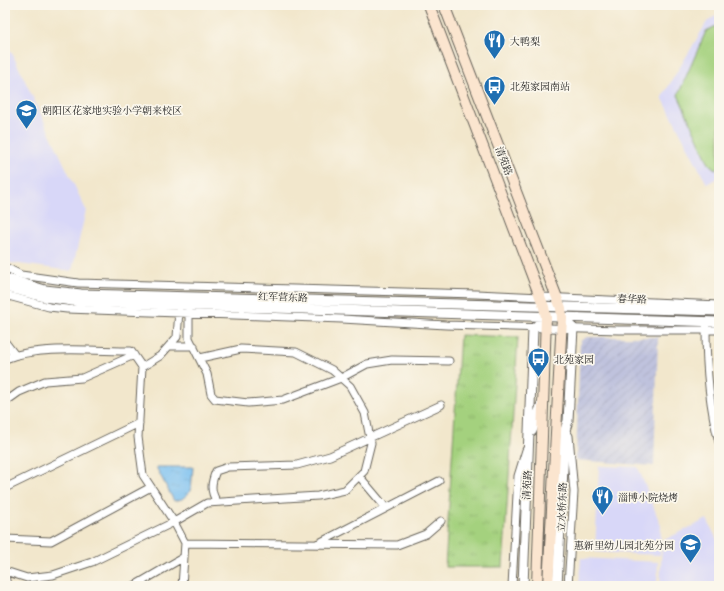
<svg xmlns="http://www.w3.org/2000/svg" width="724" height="591" viewBox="0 0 724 591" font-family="'Libre Caslon Text','Noto Serif SC',serif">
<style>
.built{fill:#d8d7f8}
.industrial{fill:url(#industrial-furrows)}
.grass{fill:url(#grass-tufts);stroke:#60764d}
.garden{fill:#a4d17e;stroke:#60764d}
.water{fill:url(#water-ripples);stroke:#4a6e86}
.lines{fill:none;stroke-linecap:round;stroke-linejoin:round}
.minor-casing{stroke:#67635a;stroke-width:9}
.tertiary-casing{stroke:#67635a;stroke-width:11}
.secondary-casing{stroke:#67635a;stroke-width:12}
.minor{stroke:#fff;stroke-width:7}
.tertiary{stroke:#fff;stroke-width:9}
.secondary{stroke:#fbe5cf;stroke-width:10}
.labels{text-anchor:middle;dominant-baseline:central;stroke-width:3.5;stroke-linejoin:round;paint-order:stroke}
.poi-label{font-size:10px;fill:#1c1c1c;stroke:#fbf7ec;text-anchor:start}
.street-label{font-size:10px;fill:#1c1c1c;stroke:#fbf7ec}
</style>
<defs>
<pattern id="industrial-furrows" width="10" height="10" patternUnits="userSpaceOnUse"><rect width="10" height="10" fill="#bfc2dd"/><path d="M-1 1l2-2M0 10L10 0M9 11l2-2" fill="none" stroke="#a4a6bd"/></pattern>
<pattern id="grass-tufts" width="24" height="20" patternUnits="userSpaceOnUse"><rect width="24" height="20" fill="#a4d17e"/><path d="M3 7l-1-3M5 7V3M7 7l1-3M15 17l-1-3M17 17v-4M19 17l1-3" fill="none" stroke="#8db36c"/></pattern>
<pattern id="water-ripples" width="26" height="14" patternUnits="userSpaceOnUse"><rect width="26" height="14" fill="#79bff0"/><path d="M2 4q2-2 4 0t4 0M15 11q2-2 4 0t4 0" fill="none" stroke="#68a4cd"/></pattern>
</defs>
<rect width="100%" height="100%" fill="#fbf7ec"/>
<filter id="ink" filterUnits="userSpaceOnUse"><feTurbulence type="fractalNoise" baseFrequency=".025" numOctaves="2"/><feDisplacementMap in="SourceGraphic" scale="8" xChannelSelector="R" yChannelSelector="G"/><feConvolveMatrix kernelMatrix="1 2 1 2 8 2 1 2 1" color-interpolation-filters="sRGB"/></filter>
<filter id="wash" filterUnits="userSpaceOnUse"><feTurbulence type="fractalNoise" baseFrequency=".012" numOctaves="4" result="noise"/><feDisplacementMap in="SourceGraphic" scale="16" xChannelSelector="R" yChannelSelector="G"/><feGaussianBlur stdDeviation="0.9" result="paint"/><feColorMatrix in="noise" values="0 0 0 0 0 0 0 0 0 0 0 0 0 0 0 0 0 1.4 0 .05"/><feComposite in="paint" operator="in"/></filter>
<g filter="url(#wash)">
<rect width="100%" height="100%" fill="#f2e7cc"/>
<!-- built -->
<path class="built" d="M718 14 719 16V177L707 184 662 97 707 22Z
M5 48 11 51 86 210 72 271 5 262Z
M599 466 638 467 661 526 660 555 595 552Z
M707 519 719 544V586H660L662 541Z
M581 558 658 562 657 586H579Z"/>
<!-- industrial -->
<path class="industrial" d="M587 337H658L654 466 576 460 580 341Z
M258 582 328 586H258Z"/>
<!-- grass -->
<path class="grass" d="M460 335 518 337 503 567H445Z"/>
<!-- garden -->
<path class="garden" d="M716 26 719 32V169H715L709 164 678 95 706 31Z"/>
<!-- water -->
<path class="water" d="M156 467H193L191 491 182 499 174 501Z"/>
</g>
<g filter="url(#ink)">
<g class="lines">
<defs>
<path id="minor" d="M5 267 21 275 78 283 476 294 719 305
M5 295 49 307 67 309 342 319 446 325 619 330H719
M189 310V338L207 374 211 394 215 399 248 403 283 400 341 378 367 364 392 360 449 361
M179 311 177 337 160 356 142 367 138 437 143 475 174 522 185 543 182 586
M706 328C706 366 709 405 719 442
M5 342 15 355
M169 346H194
M5 359C38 345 95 351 131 351L142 367
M5 402 19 392 45 381 82 378 134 355
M565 430 569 436 574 492 568 586
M359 476 386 508
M5 488 139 423
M217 502C210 491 211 483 216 471L228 467 297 465 330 456 441 405
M5 539 51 541 151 487
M185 543 397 545 426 534 441 521
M317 544 439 481
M5 571 27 578 53 575 92 562 174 522 207 503 318 496 345 490 364 471 371 443 365 413 350 386 332 370 296 352 241 349 200 358
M5 575 7 586
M134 586 184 557
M512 586 518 476 526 450"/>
<path id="tertiary" d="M5 278 45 290 81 294 719 311
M5 287 44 297 80 302 719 322
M532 431 542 403
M523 586 533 329 546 317
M557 586 565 430 568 421 573 328 562 318"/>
<path id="secondary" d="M429 5 544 307 546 317 537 586
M444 5 561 308 562 318 548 586"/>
</defs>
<!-- minor casing -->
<use href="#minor" class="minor-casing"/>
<!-- tertiary casing -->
<use href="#tertiary" class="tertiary-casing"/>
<!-- secondary casing -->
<use href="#secondary" class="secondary-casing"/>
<!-- minor -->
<use href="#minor" class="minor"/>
<!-- tertiary -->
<use href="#tertiary" class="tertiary"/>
<!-- secondary -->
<use href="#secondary" class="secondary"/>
</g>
</g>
<!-- icons -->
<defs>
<symbol id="restaurant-pin" viewBox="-11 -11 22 30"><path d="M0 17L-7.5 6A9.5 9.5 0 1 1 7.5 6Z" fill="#1f6fb2" stroke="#fbf7ec"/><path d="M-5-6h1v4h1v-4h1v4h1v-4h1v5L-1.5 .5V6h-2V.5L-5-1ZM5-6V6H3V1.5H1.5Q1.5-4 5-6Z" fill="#fff"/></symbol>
<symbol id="bus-pin" viewBox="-11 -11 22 30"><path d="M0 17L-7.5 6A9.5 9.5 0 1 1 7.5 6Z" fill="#1f6fb2" stroke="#fbf7ec"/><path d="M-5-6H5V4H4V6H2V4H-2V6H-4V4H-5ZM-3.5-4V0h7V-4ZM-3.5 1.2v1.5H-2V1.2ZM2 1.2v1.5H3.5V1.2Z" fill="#fff"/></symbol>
<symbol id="school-pin" viewBox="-11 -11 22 30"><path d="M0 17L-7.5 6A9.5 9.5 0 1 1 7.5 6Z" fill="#1f6fb2" stroke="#fbf7ec"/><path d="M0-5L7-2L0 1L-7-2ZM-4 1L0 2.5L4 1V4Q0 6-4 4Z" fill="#fff"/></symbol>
</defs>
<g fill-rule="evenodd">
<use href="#restaurant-pin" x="482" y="28" width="25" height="34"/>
<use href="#bus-pin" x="482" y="74" width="25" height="34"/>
<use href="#school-pin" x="14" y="98" width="25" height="34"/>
<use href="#bus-pin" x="526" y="346" width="25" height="34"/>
<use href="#restaurant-pin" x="590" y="484" width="25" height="34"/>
<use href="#school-pin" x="678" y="532" width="25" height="34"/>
</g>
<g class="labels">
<!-- poi labels -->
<g class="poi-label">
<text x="510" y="41">大鸭梨</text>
<text x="510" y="86">北苑家园南站</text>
<text x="42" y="110">朝阳区花家地实验小学朝来校区</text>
<text x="554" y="359">北苑家园</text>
<text x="618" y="497">淄博小院烧烤</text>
<text x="674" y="545" text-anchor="end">惠新里幼儿园北苑分园</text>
</g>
<!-- street labels -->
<g class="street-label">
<text transform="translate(504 161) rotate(69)">清苑路</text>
<text transform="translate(283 297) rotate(2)">红军营东路</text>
<text transform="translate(632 299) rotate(2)">春华路</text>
<text transform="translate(527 485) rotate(-87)">清苑路</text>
<text transform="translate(562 507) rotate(-88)">立水桥东路</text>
</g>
</g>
<!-- margin -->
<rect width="724" height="591" fill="none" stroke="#fbf7ec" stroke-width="20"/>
</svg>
